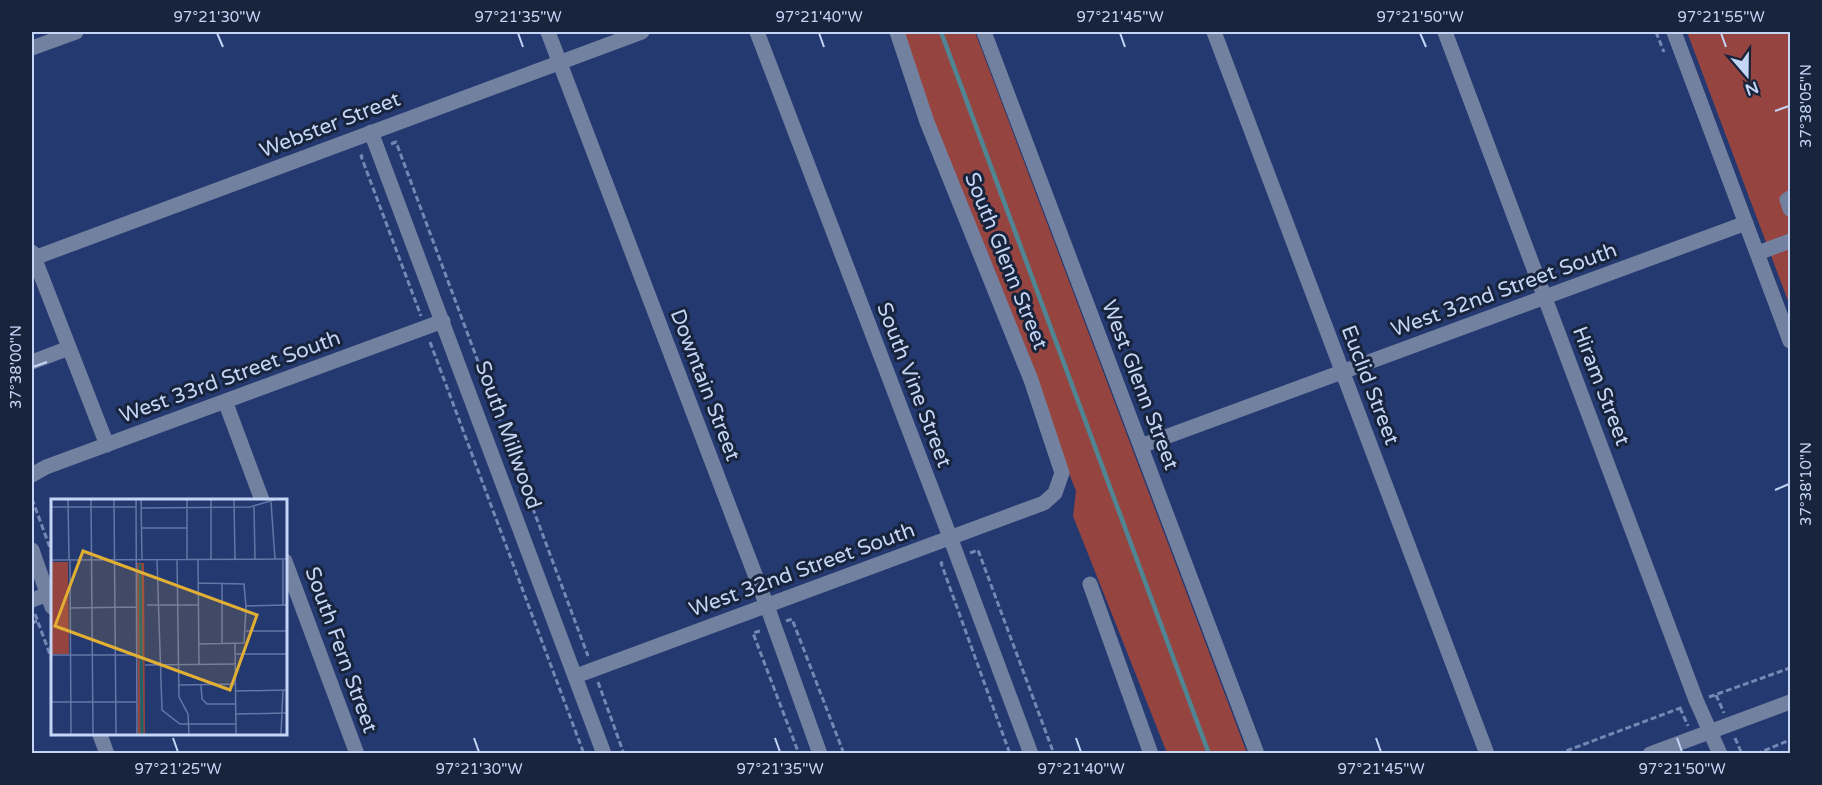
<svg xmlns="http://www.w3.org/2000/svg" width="1822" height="785" viewBox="0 0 1822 785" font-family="'Varela Round',sans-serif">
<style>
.green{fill:#96443f}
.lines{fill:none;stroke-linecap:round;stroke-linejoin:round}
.stream{stroke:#508594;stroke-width:4.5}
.path{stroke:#7588b4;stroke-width:3;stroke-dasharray:6 3;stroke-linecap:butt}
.minor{stroke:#7381a0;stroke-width:15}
.ticks{fill:none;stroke:#c5d5f6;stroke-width:2}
.labels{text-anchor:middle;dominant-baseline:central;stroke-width:6;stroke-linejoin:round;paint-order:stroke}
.street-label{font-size:21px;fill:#c5d5f6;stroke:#18233c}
.inset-river{fill:none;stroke:#1e636a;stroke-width:3}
.inset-road{fill:none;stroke:#6477a6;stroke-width:1.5}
.view{fill:#e1af34;fill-opacity:0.15;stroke:#e1af34;stroke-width:3}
.inset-edge{fill:none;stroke:#c5d5f6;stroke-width:3}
.neatline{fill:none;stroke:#c5d5f6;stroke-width:2}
.ticks-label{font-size:15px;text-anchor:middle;fill:#c5d5f6}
</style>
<rect width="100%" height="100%" fill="#243970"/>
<!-- green -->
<path class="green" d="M896 32H975L1247 753H1167L1073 516 1076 491Z
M1687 32H1790V306Z"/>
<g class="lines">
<!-- stream -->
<path class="stream" d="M941 32 1209 754"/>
<!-- path -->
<path class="path" d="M1656 32 1664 52
M1790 32V34
M391 144 396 142 588 656
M363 155 361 156 421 316
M430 342 584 754
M32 499 52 553
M970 553 978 550 1054 754
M943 562 941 563 1010 754
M35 614 52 660
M786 621 792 619 844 754
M32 623 37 621
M760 631 753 633 799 754
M598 682 624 754
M1716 695 1724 713
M1709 697 1790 668
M1680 708 1688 726
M1735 738 1742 754
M1558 754 1683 707
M1756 754 1790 740"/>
<!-- minor -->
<path class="minor" d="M548 32 767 606 820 754
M757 32 950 537 1031 754
M984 32 1257 754
M1214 32 1487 754
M1445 32 1696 700 1720 754
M1674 32 1790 341
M32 48 76 32
M371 132 604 754
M1790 198 1787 200 1790 209
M32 252 107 445
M1758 253 1790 241
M34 258 642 32
M32 362 69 348
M225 401 262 500
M1141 446 1746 223
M32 475 46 467 443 321
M32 550 52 607
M285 561 357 754
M1090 584 1151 754
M32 600 48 594
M576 676 1044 503 1055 493 1062 473 1031 380 927 122 897 32
M99 732 107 754
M1650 754 1790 702"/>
</g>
<!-- ticks -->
<path class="ticks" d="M217 33 223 47M518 33 523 47M819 33 824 47M1120 33 1125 47M1420 33 1426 47M1721 33 1726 47M1775 111 1789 106M33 367 47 362M1775 490 1789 484M173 738 178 752M474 738 479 752M775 738 780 752M1076 738 1081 752M1376 738 1381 752M1677 738 1682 752"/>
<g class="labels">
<!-- street labels -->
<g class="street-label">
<text transform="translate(330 125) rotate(-21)">Webster Street</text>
<text transform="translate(1006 261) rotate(68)">South Glenn Street</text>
<text transform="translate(1504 290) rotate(-20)">West 32nd Street South</text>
<text transform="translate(230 377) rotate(-20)">West 33rd Street South</text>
<text transform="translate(705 385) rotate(69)">Downtain Street</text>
<text transform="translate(914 385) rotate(69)">South Vine Street</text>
<text transform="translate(1140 385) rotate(69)">West Glenn Street</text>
<text transform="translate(1370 385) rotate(69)">Euclid Street</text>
<text transform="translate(1601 386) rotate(69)">Hiram Street</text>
<text transform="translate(508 435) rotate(70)">South Millwood</text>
<text transform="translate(802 570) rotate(-20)">West 32nd Street South</text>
<text transform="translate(341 650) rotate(70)">South Fern Street</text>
</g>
</g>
<!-- overview -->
<g transform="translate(51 499)">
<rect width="236" height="236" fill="#243970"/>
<path d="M0 63H17L18 155H0ZM86 64H93L94 235H87Z" fill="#96443f"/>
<path class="inset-river" d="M89 65 91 235"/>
<path class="inset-road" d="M17 0 18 61M40 0 42 235M63 0 65 235M85 0 86 235M90 0 91 61M136 0V60M160 0V60M183 0 184 60M220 3 224 60M0 8H85M203 8 204 60M90 9 199 8 226 0M90 29H136M126 60 128 198 137 215 138 235M147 60 148 165M232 60V107M0 61 236 60M19 61 20 235M106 61 111 211 129 225H185M147 84 193 85 195 108 193 144 148 145M171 84V145M96 106H147M195 107 236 106M19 109 85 108M195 132H236M184 145 185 235M185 155H236M0 156H86M94 166 185 165M128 186 185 185M150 186 151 200 156 205H185M185 192 236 191M0 203H86M185 215 236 214M230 235 232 191"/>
<path class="view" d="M32 52 206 116 179 191 4 127Z"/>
<rect width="236" height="236" class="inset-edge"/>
</g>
<!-- border -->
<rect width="1822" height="785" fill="none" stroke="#18233c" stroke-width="66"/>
<!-- north arrow -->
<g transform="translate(1747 75) rotate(160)" stroke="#18233c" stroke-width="4.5" paint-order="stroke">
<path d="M0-4.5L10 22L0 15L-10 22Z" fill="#c5d5f6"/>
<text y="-9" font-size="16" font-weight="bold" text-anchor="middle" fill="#c5d5f6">N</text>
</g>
<rect x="33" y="33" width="1756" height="719" class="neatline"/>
<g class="ticks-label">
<text x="217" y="22">97°21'30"W</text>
<text x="518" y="22">97°21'35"W</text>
<text x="819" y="22">97°21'40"W</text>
<text x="1120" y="22">97°21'45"W</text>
<text x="1420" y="22">97°21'50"W</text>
<text x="1721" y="22">97°21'55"W</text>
<text transform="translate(1806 106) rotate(-90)" y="5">37°38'05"N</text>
<text transform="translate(16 367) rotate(-90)" y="5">37°38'00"N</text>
<text transform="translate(1806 484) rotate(-90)" y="5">37°38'10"N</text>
<text x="178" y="774">97°21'25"W</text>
<text x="479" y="774">97°21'30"W</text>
<text x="780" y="774">97°21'35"W</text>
<text x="1081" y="774">97°21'40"W</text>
<text x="1381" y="774">97°21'45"W</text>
<text x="1682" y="774">97°21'50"W</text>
</g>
</svg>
